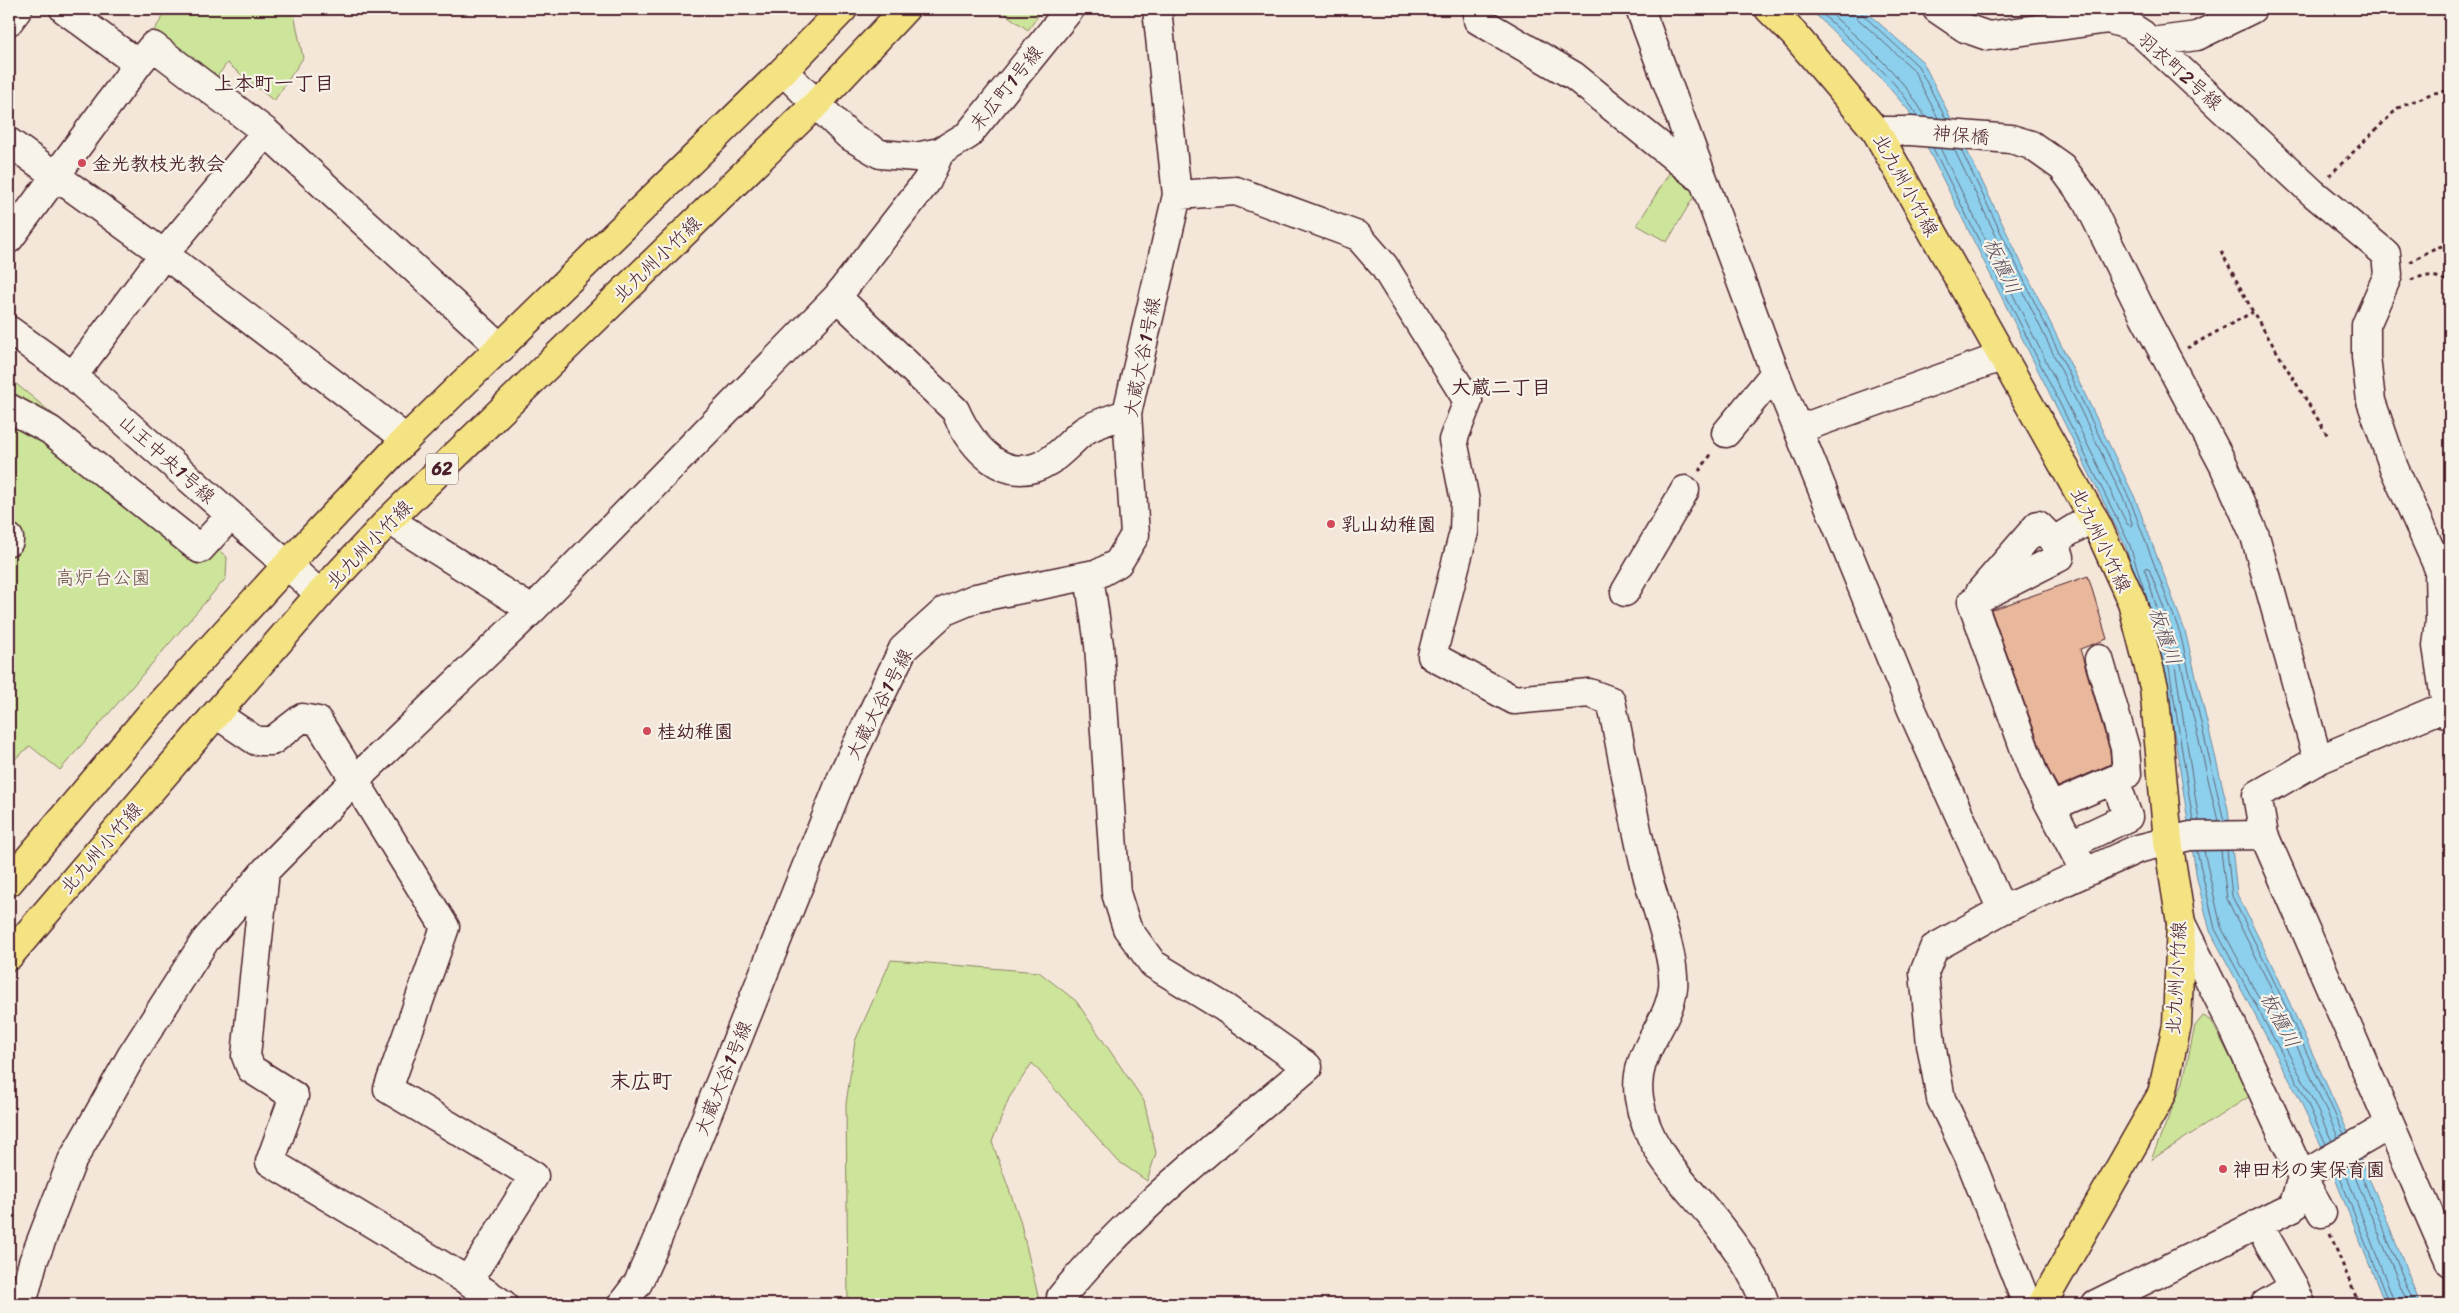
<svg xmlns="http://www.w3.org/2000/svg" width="2459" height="1313" viewBox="0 0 2459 1313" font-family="Sriracha,'Klee One',sans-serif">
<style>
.green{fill:#cde59b;stroke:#8c8263}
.water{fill:#8cd0ed;stroke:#72899f}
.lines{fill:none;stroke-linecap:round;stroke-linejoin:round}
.shore{stroke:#646679;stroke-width:1}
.building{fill:#e9b79b;stroke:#4a1f2b}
.minor-casing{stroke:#4a1f2b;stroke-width:31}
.major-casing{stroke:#4a1f2b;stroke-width:31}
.path{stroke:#4a1f2b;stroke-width:3;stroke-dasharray:4 4;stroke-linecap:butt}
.minor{stroke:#f7f3e8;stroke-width:28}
.major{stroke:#f4e382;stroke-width:28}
.poi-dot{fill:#d1495b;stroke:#f7f3e8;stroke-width:2}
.labels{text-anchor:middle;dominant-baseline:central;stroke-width:4.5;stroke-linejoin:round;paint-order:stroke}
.shield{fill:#f7f3e8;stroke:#7e5f64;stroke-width:1}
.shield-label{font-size:18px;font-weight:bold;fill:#4a1f2b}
.street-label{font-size:19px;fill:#4a1f2b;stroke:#f7f3e8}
.poi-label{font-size:19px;font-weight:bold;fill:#4a1f2b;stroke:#f7f3e8;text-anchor:start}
.park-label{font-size:19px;fill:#6b5047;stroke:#f7f3e8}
.neighbourhood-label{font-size:20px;font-weight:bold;fill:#4a1f2b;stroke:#f7f3e8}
.water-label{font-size:20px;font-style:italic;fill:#5a4b5c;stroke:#f7f3e8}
.quarter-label{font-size:21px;font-weight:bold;fill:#4a1f2b;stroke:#f7f3e8}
</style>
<rect width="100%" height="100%" fill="#f4e7d9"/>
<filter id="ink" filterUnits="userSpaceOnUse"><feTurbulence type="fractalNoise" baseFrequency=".02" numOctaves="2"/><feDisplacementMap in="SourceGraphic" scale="10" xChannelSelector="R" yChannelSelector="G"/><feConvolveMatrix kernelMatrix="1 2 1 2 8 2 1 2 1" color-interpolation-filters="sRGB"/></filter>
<g filter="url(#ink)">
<!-- green -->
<path class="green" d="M168 9H293L303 58 274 101 227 63 210 87 151 35Z
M998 9H1043L1028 30Z
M1673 167 1697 191 1667 242 1637 225Z
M9 378 227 557 226 578 60 770 30 746 9 764Z
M891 960 1039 972 1076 1001 1144 1101 1156 1153 1147 1181 1118 1161 1032 1063 1009 1098 992 1142 1020 1220 1040 1304H848L846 1104 855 1041Z
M2203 1016 2211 1020 2250 1096 2151 1160 2183 1082 2195 1026Z"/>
<!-- water -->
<path class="water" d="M1810 9H1863L1923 62 1975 167 2135 498 2185 631 2228 809 2237 894 2277 975 2380 1203 2420 1304H2385L2327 1158 2297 1094 2210 931 2197 879 2164 668 2125 545 1909 111 1880 77Z"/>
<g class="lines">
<!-- shore -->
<path class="shore" d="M1817 9C1848 39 1898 79 1917 116
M1826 9C1860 41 1903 74 1925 117
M1854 9 1858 19 1913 69 1938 118
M1861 9 1862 14 1918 66 1946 119
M1933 148 2129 543 2169 667 2193 821
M1940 148 2127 524 2131 526 2132 523 2125 502 1954 149
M1961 150 2130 500 2180 633 2224 821
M2199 821 2175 666 2145 570 2147 567 2149 569 2174 635 2218 821
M2227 850 2232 896 2272 977 2344 1134
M2197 851 2215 929 2302 1091 2326 1144
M2204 851 2221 927 2307 1088 2332 1141
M2221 851 2227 899 2267 980 2338 1137
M2356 1162 2414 1304
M2350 1165 2408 1304
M2344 1169 2395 1304
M2338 1172 2389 1304"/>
</g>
<!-- building -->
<path class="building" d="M2088 576 2107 639 2080 649 2110 751 2111 764 2058 787 2048 769 1991 610Z"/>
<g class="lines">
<defs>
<path id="minor" d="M64 9 138 64 153 46 266 132 501 348
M1478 9V20L1574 76 1701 179
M1640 9 1775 373 1912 710 2002 910 2137 849 2190 836 2264 835
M1937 9 1965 28 1988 36 2108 19 2128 25 2142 34 2313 193 2386 254 2388 275 2366 325V357L2371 401 2394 468 2439 569 2440 621 2437 646 2446 706 2450 716
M9 21 18 9
M2151 42 2197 36 2252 9
M783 71 848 135 880 154 916 157 940 152 968 135 1070 9
M1876 131H1911L2011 139 2031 145 2062 167 2088 202 2143 314 2224 466 2255 536 2318 760
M9 142 164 254 406 439
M1177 195 1236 191 1358 236 1384 266 1468 401 1453 440 1465 501 1464 532 1432 656 1514 700 1589 693 1611 701C1624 760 1633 820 1648 878 1656 907 1676 960 1673 988 1668 1029 1632 1052 1639 1098 1646 1146 1678 1177 1708 1212 1731 1240 1754 1270 1765 1304
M9 239 138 64
M837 297 955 410C971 446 1005 489 1049 461 1062 453 1072 440 1084 431 1096 423 1114 419 1127 413
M9 330 73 376 320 594
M73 376 164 254 266 132
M9 408 50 430 200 549 230 516
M1799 429 2001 357
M1726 433 1775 373
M389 520 532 610
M9 538V541
M1625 592 1685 490
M1980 592 2038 525 2054 541
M2446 706 2318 760 2257 795 2264 835 2450 1262
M216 714 256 741H272L302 718 318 721 445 927 388 1089 534 1176 468 1281
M2051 807 2127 774 2125 748 2099 659
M2071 844 2128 817 2115 780
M265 871 246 1056 251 1069 294 1096 270 1162 468 1281 503 1304
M2085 872 2034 775 1972 602 2060 557 2054 541 2093 517
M2002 910 1934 948 1924 973 1931 1044 1941 1099 1969 1157 2027 1304
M2322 1213 2302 1177C2329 1157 2361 1144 2390 1124
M2258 1224 2294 1287
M22 1304 33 1262 72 1161 132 1055 205 941 265 871 355 780 532 610 837 297 927 181 940 152
M622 1304 638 1283 657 1240 845 770 903 649 945 611 976 598 1100 573 1118 563 1135 535 1127 413 1177 195 1157 9
M1062 1304 1061 1297C1132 1210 1223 1140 1308 1067L1225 1008 1153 964 1127 928 1116 893 1099 645 1089 576
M2096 1304 2293 1207 2302 1177 2232 1025 2181 923
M2265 1304 2294 1287 2301 1304"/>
<path id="major" d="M1769 9 1793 33 1876 131 2097 525 2132 602 2154 687 2168 841 2181 923 2177 1025 2162 1094 2042 1304
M9 882 150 715 287 565 406 439 783 71 843 9
M9 956 216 714 320 594 389 520 816 104 905 9"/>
</defs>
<!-- minor casing -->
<use href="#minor" class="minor-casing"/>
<!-- major casing -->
<use href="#major" class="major-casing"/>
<!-- path -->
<path class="path" d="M2329 176 2398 108 2433 93 2450 91
M2221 251 2253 312 2328 436
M2410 262 2435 248 2450 244
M2411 280C2424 274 2440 274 2450 285
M2187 348 2253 312
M1699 471 1713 452
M2330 1234 2359 1304"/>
<!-- minor -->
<use href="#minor" class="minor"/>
<!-- major -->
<use href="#major" class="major"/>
</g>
</g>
<!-- markers -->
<g class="poi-dot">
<circle cx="82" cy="163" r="5"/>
<circle cx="1331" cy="524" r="5"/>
<circle cx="647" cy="731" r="5"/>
<circle cx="2223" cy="1169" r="5"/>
</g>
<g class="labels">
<!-- shield labels -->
<rect class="shield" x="426" y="453.5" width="32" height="31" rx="4"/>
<g class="shield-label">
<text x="442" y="469">62</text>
</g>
<!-- street labels -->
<g class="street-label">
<text transform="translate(2180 71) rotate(42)">羽衣町2号線</text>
<text transform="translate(1006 88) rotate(-51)">末広町1号線</text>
<text transform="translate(1961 135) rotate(5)">神保橋</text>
<text transform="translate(1906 185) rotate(61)">北九州小竹線</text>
<text transform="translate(657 259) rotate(-44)">北九州小竹線</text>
<text transform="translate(1142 357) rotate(-79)">大蔵大谷1号線</text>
<text transform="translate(167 459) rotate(42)">山王中央1号線</text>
<text transform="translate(2101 540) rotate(64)">北九州小竹線</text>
<text transform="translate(369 544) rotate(-46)">北九州小竹線</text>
<text transform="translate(879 704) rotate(-63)">大蔵大谷1号線</text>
<text transform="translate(101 848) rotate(-49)">北九州小竹線</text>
<text transform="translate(2176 978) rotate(-87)">北九州小竹線</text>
<text transform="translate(723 1078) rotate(-68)">大蔵大谷1号線</text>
</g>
<!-- poi labels -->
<g class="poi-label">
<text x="92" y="163">金光教枝光教会</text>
<text x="1341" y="524">乳山幼稚園</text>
<text x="657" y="731">桂幼稚園</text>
<text x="2233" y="1169">神田杉の実保育園</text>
</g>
<!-- park labels -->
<g class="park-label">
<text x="103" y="577">高炉台公園</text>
</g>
<!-- neighbourhood labels -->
<g class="neighbourhood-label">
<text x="274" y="83">上本町一丁目</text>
<text x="1501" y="387">大蔵二丁目</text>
</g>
<!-- water labels -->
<g class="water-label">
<text transform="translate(2002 266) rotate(65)">板櫃川</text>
<text transform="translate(2165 636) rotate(71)">板櫃川</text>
<text transform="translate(2280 1020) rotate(62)">板櫃川</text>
</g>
<!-- quarter labels -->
<g class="quarter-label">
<text x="641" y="1081">末広町</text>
</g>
</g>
<!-- margin -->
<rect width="2459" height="1313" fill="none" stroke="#f7f3e8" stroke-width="30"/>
<rect x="15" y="15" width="2429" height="1283" fill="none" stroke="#4a1f2b" stroke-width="2" filter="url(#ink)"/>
</svg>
